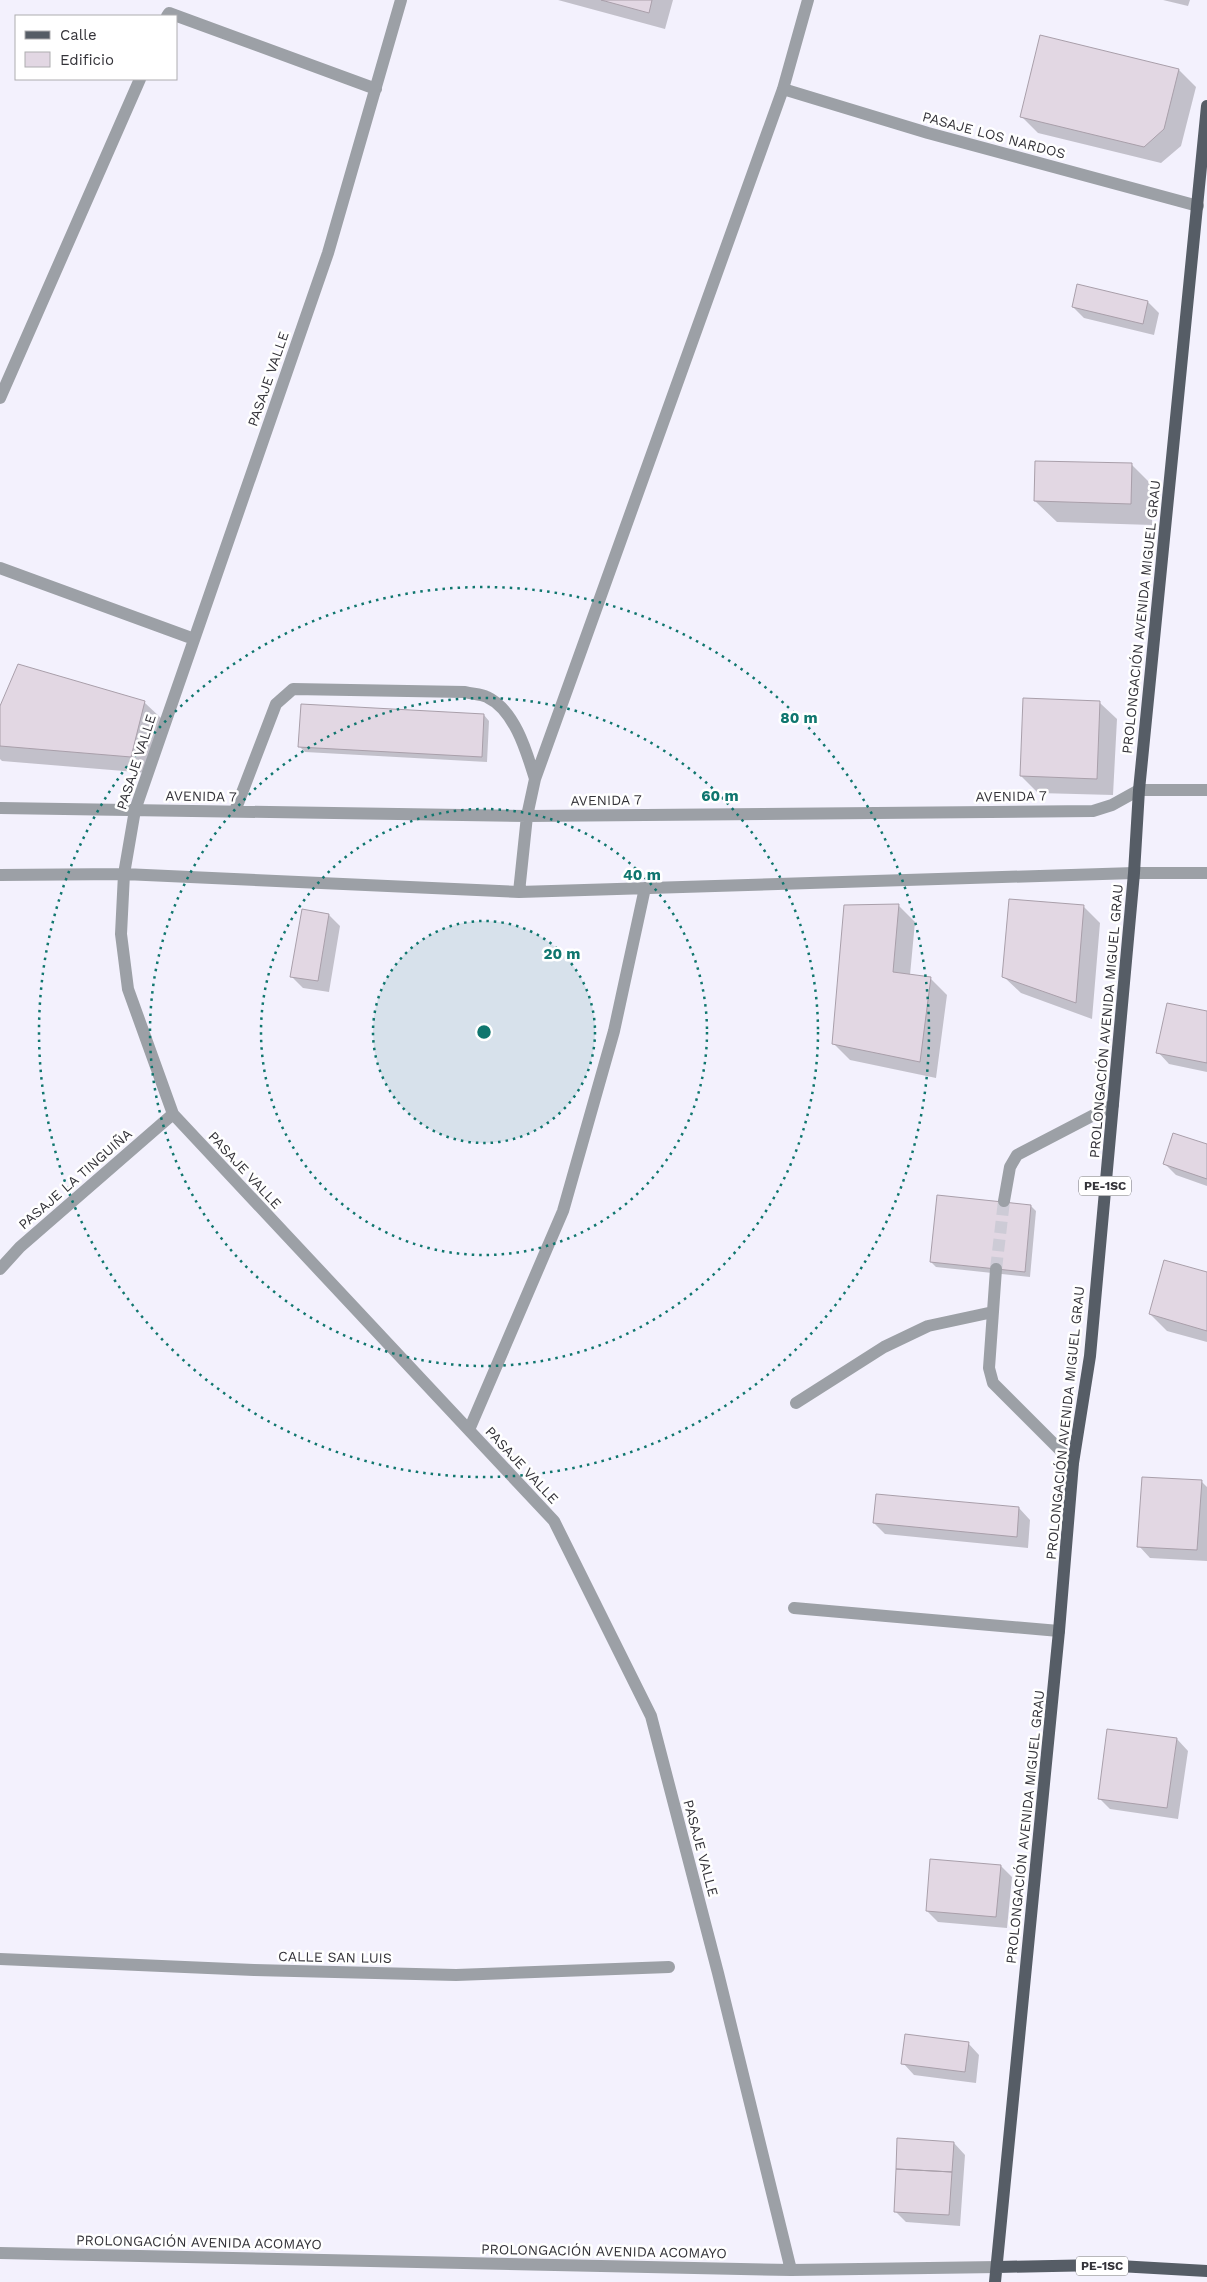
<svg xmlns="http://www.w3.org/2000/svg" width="1207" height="2282" viewBox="0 0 1207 2282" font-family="'Work Sans',sans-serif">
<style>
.shadow{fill:#0003}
.building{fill:#e2d7e3;stroke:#a99faa}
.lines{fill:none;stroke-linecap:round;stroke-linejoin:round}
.minor-tunnel{stroke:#cdcbd6;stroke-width:12;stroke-dasharray:12 6;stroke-linecap:butt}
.minor{stroke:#9ca0a6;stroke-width:12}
.major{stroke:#565d66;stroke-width:12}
.ring{fill:none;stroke:#0f766e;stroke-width:2.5;stroke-dasharray:2.5 5}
.labels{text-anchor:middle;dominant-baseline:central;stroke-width:5;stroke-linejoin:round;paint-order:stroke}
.shield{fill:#fff;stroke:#717074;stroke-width:1}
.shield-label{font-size:12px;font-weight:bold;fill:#343339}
.street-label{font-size:14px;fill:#343339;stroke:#fff}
.centre{fill:#0f766e;stroke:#fff;stroke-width:2.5}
.ring-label{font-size:15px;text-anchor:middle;font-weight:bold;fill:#0f766e;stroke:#fff;stroke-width:5;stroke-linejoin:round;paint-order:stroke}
</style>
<rect width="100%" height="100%" fill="#f3f1fd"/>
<!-- shadow -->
<path class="shadow" d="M558 0H673L665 29Z
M1163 0H1190L1188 6Z
M1041 36 1179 70 1196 87 1181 146 1161 163 1038 133 1021 116Z
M1148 302 1159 313 1154 335 1084 318 1073 307Z
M1131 464 1153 486 1152 525 1057 522 1035 501Z
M18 666 145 703 162 719 148 773 2 761 0 759V709Z
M1025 700 1100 703 1117 719 1113 795 1038 793 1021 776Z
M484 715 489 721 487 762 305 752 299 746Z
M898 905 915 922 910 975 930 978 947 995 936 1078 850 1060 833 1043Z
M1083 906 1100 923 1092 1019 1021 993 1004 977Z
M329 915 340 926 329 992 303 988 292 977Z
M1207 1012V1072L1169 1064 1158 1052Z
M1207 1145V1186L1176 1175 1165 1164Z
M1031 1206 1036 1211 1030 1277 936 1267 931 1262Z
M1207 1274V1342L1167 1331 1150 1314Z
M1201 1481 1207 1487V1561L1150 1558 1139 1546Z
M1019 1508 1030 1520 1028 1548 885 1534 874 1523Z
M1177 1739 1188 1751 1178 1819 1110 1809 1099 1798Z
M1001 1866 1012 1877 1007 1928 938 1922 927 1911Z
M968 2043 979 2055 976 2083 914 2075 903 2063Z
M954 2143 965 2155 960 2226 906 2222 895 2211Z"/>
<!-- building -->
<path class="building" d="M601 0H652L649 13Z
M1040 35 1179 69 1164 129 1144 147 1020 117Z
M1077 284 1148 301 1143 324 1072 307Z
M1035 461 1132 463 1131 504 1034 501Z
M18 664 145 701 131 757 0 746V706Z
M1023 698 1100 701 1097 779 1020 776Z
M301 704 484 714 482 757 298 747Z
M1009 899 1084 905 1076 1003 1002 977Z
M899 904 893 972 931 977 920 1062 832 1044 844 905Z
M302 909 329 914 318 981 290 977Z
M1167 1003 1207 1011V1063L1156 1053Z
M1173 1133 1207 1144V1179L1163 1164Z
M937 1195 1031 1205 1025 1272 930 1262Z
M1164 1260 1207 1272V1331L1149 1314Z
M1142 1477 1202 1480 1197 1550 1137 1547Z
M876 1494 1019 1507 1017 1537 873 1523Z
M1107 1729 1177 1738 1167 1808 1098 1799Z
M930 1859 1001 1865 996 1917 926 1911Z
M905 2034 969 2042 965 2072 901 2064Z
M897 2138 954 2142 952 2172 896 2169Z
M896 2169 952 2172 949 2215 894 2212Z"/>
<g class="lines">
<!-- minor-tunnel -->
<path class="minor-tunnel" d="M996 1269 1004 1201"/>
<!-- minor -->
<path class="minor" d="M401 0 328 253 135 810 124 874 121 934 128 989 173 1114 554 1521 651 1716 718 1973 791 2270
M167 16 169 13 376 89
M783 89 928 133 1198 206
M0 398 140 79
M0 568 194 639
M0 808 527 816 1093 811 1112 805 1139 790H1207
M235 811 276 704 293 689 465 692C472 694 481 694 487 697 515 710 527 753 535 779
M0 875 124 874 519 892 1134 873H1207
M519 892 527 816 535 779 783 89 808 0
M1004 1201 1010 1167 1017 1155 1113 1105
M0 1269 20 1247 173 1114
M996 1269 989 1368 993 1383 1073 1463
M796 1403 884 1347 928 1326 993 1312
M469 1430 563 1211 614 1031 645 888
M794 1608 1059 1631
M0 1959 254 1970 456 1975 669 1967
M0 2253 791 2270 998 2267"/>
<!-- major -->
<path class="major" d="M998 2267 1101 2265 1207 2271
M995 2282 1059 1631 1073 1463 1090 1356 1134 873 1139 790 1207 106"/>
</g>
<!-- distance rings -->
<circle cx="484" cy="1032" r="111" fill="#0f766e" fill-opacity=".12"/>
<g class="ring">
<circle cx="484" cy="1032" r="111"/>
<circle cx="484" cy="1032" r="223"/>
<circle cx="484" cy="1032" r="334"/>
<circle cx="484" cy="1032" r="445"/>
</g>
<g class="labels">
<!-- shield labels -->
<g class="shield">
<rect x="1079" y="1176.5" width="52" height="19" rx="4"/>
<rect x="1076" y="2256.5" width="52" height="19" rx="4"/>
</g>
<g class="shield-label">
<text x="1105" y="1186">PE-1SC</text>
<text x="1102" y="2266">PE-1SC</text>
</g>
<!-- street labels -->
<g class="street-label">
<text transform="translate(994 135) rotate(15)">PASAJE LOS NARDOS</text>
<text transform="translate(268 379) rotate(-71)">PASAJE VALLE</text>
<text transform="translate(1141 617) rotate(-84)">PROLONGACIÓN AVENIDA MIGUEL GRAU</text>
<text transform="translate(136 762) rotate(-72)">PASAJE VALLE</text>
<text transform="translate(201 796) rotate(1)">AVENIDA 7</text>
<text transform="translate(1011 796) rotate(-1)">AVENIDA 7</text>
<text transform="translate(606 800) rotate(-1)">AVENIDA 7</text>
<text transform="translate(1106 1021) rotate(-85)">PROLONGACIÓN AVENIDA MIGUEL GRAU</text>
<text transform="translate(245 1170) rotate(47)">PASAJE VALLE</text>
<text transform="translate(75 1179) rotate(-41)">PASAJE LA TINGUIÑA</text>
<text transform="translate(1065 1423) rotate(-84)">PROLONGACIÓN AVENIDA MIGUEL GRAU</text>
<text transform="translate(522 1465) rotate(47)">PASAJE VALLE</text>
<text transform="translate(1025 1827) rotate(-84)">PROLONGACIÓN AVENIDA MIGUEL GRAU</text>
<text transform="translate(701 1848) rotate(75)">PASAJE VALLE</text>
<text transform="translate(335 1957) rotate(1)">CALLE SAN LUIS</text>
<text transform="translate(199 2242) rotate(1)">PROLONGACIÓN AVENIDA ACOMAYO</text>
<text transform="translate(604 2251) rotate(1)">PROLONGACIÓN AVENIDA ACOMAYO</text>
</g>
</g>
<circle cx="484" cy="1032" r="8" class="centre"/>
<g class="ring-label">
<text x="799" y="723">80 m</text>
<text x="720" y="801">60 m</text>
<text x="642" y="880">40 m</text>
<text x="562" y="959">20 m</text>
</g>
<!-- legend -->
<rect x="15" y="15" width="162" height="65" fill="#ffffff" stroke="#aeadb0"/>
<rect x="25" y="31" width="25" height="8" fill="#565d66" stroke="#aeadb0"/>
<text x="60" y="40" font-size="15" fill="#343339">Calle</text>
<rect x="25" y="52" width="25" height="15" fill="#e2d7e3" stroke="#aeadb0"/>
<text x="60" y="65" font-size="15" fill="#343339">Edificio</text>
</svg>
